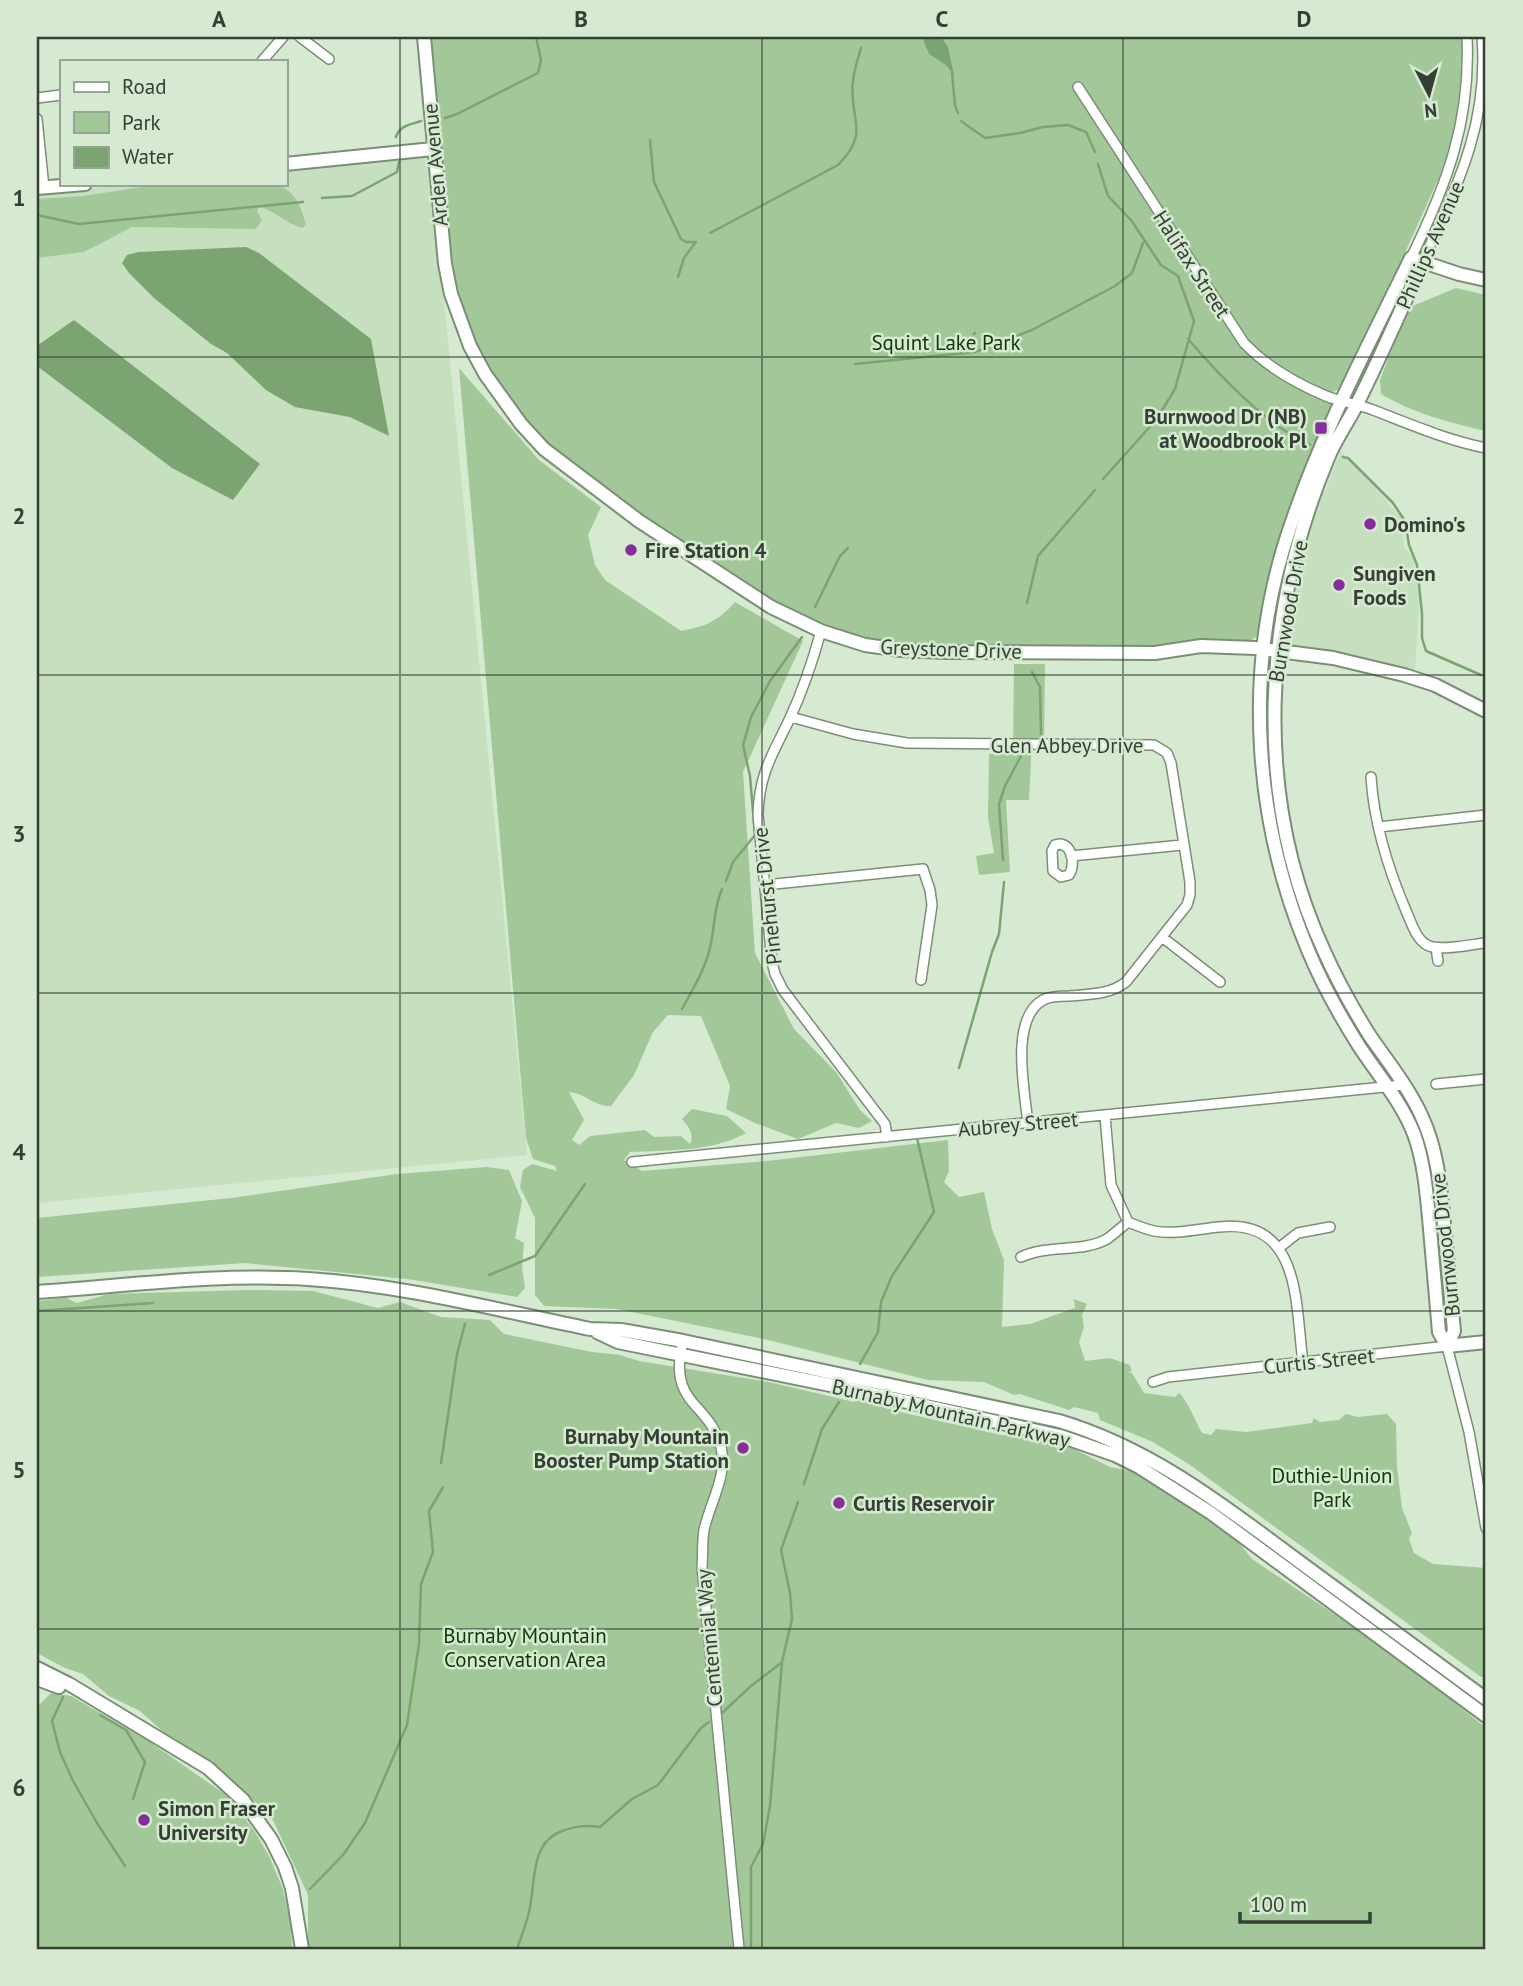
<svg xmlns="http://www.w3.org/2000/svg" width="1523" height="1986" viewBox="0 0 1523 1986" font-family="'PT Sans',sans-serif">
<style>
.built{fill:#c5dfbf}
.green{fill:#a2c899}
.water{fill:#7ba472}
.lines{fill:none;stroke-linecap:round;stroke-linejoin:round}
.stream{stroke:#7ba472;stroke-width:2.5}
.street-casing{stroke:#7b8f77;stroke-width:12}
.secondary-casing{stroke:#7b8f77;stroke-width:16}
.street{stroke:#fff;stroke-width:9}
.secondary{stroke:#fff;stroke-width:12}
.grid{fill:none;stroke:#363f34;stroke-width:2;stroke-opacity:0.55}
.poi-dot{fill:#872e9b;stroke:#d5ead0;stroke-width:2.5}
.labels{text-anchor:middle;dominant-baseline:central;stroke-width:5;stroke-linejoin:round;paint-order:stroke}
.street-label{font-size:21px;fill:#363f34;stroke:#d5ead0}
.park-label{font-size:21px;fill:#0f3803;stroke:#d5ead0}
.poi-label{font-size:21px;font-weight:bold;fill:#363f34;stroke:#d5ead0;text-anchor:start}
.neatline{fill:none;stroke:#363f34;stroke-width:2.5}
.grid-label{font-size:23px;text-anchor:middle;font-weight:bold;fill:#363f34}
</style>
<rect width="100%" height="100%" fill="#d5ead0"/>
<!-- built -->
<path class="built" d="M421 156 428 161 431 167 527 1155 37 1203V194L133 184H285V168Z
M1341 451 1403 519 1404 547 1413 558 1417 584 1420 588 1415 671 1381 661 1292 648 1286 643 1285 638 1294 585 1310 526Z"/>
<!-- green -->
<path class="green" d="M429 37H1462C1466 83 1457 127 1442 171L1344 387 1334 391 1331 403 1333 407 1261 627 1256 637 1248 642C1168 647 1089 647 1010 646 964 646 917 649 872 640 788 622 720 567 650 520 605 489 557 460 522 418 483 371 460 315 449 256Z
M218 184 222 187 227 184C270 184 294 175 306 225L302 228C285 223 276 211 259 207L257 211 262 220 256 229 132 227 84 252 37 258V199L84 196 154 185Z
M1456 288 1486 295V431C1450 423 1413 413 1381 394L1380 380 1408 308Z
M459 368 539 460 601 507 588 535 595 565 605 580 681 631C707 626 718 621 735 602L803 641 743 772 755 953 794 1029 836 1072 860 1110 872 1121 859 1128 836 1123 798 1139 755 1123 726 1109 730 1086 701 1016 668 1015 653 1032 634 1075 611 1106C595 1107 585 1093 569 1092L584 1120 572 1140 579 1145 590 1136 645 1130 654 1137 681 1136 690 1144C695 1134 688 1126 682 1119L692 1109 727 1116 746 1133C712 1152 668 1150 630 1152L624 1160 642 1171 767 1161 948 1140 949 1171 944 1182 959 1197 984 1192 992 1229 1004 1260 1002 1327 1030 1324 1075 1308 1074 1299 1087 1304 1082 1315 1084 1327 1079 1342 1085 1361 1110 1358 1130 1365 1132 1371 1128 1373H1132L1144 1393 1175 1397 1179 1393C1186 1398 1197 1424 1202 1433L1211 1435 1216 1429 1246 1432 1312 1423 1314 1418 1320 1422 1339 1420 1346 1414 1358 1417 1387 1414 1396 1424 1397 1467 1402 1508 1412 1533 1409 1539 1414 1553 1433 1564 1486 1568V1677H1481L1190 1465 1153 1442 1100 1420 1098 1413 1074 1407 1069 1410 1020 1394 1014 1395 984 1382 928 1380 764 1339 617 1309 544 1306 535 1295V1218L520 1187 523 1170 532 1164 557 1171 555 1166 533 1159 526 1138Z
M1014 664H1045L1044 738 1032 739 1029 800H1006L1010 872 979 875 976 856 994 853 988 817 989 754 1013 753Z
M487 1167 509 1170 522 1201 515 1238 524 1243 522 1267 525 1288 517 1297 407 1279 245 1263 37 1277V1218L231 1198 397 1174Z
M247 1290 313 1291 378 1308 400 1302 441 1317 490 1320 504 1334 592 1352 620 1355 639 1361 769 1382 854 1402 858 1400 900 1412 1001 1435 1020 1436 1072 1448 1110 1467 1135 1472 1231 1533 1252 1559 1402 1660 1486 1728V1949H308V1895L272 1818 230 1778 178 1745 140 1711 109 1696 83 1674 65 1668 37 1653V1301L66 1298 77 1303 109 1294Z
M51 1693 71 1696 147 1740 229 1797 255 1832 269 1856 283 1889 291 1927 292 1949H37V1707Z"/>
<!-- water -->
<path class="water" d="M922 37H941L948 47 954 75 946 65 929 54Z
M246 247 259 253 371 339 389 436 350 417 295 407 266 390 227 353 211 344 154 298 129 273 122 263 127 255 139 252Z
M74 320 260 464 233 500 172 468 37 366 38 345Z"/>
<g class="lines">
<!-- stream -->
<path class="stream" d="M952 72 955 106 958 113
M445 118 457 114 538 73 541 60 536 37
M961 121 985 138 1020 133 1043 127 1068 125 1086 132 1095 152
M396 137C400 125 410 125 421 121
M650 140 654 182 681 239 686 242H696
M1098 164 1108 196 1131 220 1161 265 1178 276 1194 321 1175 389 1156 420 1103 479
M322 198 352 196 397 172 399 162
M37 215 79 224 303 202
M710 233 838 165C872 130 848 120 853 81 854 70 858 59 861 48
M678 277 684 258 695 243
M974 334 975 333
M1188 339C1219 375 1266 425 1310 445
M855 364 975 352 1032 330 1115 286 1132 273 1143 243
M1343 457 1348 458 1393 503 1405 521 1409 545 1417 565 1422 614V638L1426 651 1481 675
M1027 603 1038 556 1095 490
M815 607 840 556 848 548
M1032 672 1040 687 1041 734
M1003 860 999 804 1005 786 1021 756
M726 881 733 862 755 835 750 776 743 745 751 717 770 681 802 637
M682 1009C693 989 707 966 711 943 715 924 714 907 722 889
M959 1068 992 952 999 934 1004 882
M489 1275 535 1256 585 1184
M37 1311 153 1303
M860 1364 878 1332 881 1302 892 1276 934 1212 917 1138
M441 1463 457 1354 465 1324
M804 1484 822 1429 839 1402
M63 1697 52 1721 60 1752 73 1781 97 1823 125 1866
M722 1713 751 1686 781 1663
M100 1715 126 1730 145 1762 133 1799
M310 1889 343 1855 365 1823 407 1725 419 1644 421 1584 433 1552 429 1511 443 1487
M517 1949C521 1937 526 1925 529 1912 536 1884 529 1843 562 1831 577 1826 585 1825 600 1827L632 1799 658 1785 701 1728 709 1722
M751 1949V1867L763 1844 770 1806 782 1662 792 1619 790 1593 781 1550 798 1502"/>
<defs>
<path id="street" d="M300 37 329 59
M262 61 283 37
M1078 87 1244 343C1267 367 1295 383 1326 396 1341 402 1358 404 1373 410 1410 424 1446 440 1486 448
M37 98 61 95
M37 119 44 188
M1411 258C1447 184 1471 121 1467 37
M1422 263C1457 186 1489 124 1482 37
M821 631C813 660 803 690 790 718 773 754 759 773 758 815L772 962 775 974 783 990 885 1124 887 1137
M791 717 853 734 907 743 1154 745 1167 753 1171 763 1190 882V895L1187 905 1126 982C1109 995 1090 994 1069 996 1061 996 1050 996 1043 1000 1009 1019 1025 1092 1028 1124
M1371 777C1374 825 1388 869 1407 913 1412 924 1416 939 1427 945 1439 952 1472 944 1486 943
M1379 827 1486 815
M1060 844C1073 846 1075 865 1069 875L1061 877 1053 871 1052 851 1055 845Z
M1071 856 1182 845
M765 885 923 869 930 890 932 905 921 980
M1162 937 1220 982
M1436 948 1438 961
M1436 1084 1486 1079
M1105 1116 1111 1185 1128 1222C1136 1225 1145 1229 1154 1231 1174 1235 1198 1229 1219 1227 1302 1218 1295 1305 1303 1362
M632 1162 1404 1085
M1280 1247 1298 1233 1330 1227
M1021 1257C1049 1244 1082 1253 1107 1239 1114 1234 1122 1227 1128 1222
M683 1341C667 1406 709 1401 721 1447 728 1476 710 1502 704 1530 702 1542 703 1555 702 1567L739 1949
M1153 1382 1168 1377 1447 1346 1469 1432 1486 1528"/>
<path id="secondary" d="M424 37 445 264 451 294 470 346 485 374 521 424 544 449 639 521 771 607 821 631 865 645 901 650 946 652 1155 653 1201 646 1255 648 1333 658 1404 675 1435 685 1486 711
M285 164 433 149
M37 188 85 184
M1422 263C1401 310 1381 356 1358 402 1349 421 1336 438 1328 458 1263 613 1252 795 1324 951 1337 980 1353 1009 1370 1036 1388 1062 1409 1088 1422 1117 1439 1154 1441 1194 1445 1234 1448 1266 1451 1298 1454 1331L1447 1346
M37 1292C126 1286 218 1273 308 1279 403 1285 497 1310 590 1329L621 1330 683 1341 1059 1421C1150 1448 1222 1504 1297 1560 1360 1606 1423 1653 1486 1699
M597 1332 618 1342 845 1388 1060 1436 1115 1455 1139 1467 1211 1513 1486 1716
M1447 1346 1439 1332C1436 1298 1433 1264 1430 1229 1427 1198 1425 1164 1414 1134 1401 1101 1378 1075 1359 1046 1340 1016 1322 984 1308 950 1255 824 1244 678 1284 546 1315 446 1365 352 1411 258L1459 274 1486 280
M1447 1346 1486 1342
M37 1668 69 1684 208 1768 243 1800 271 1839 285 1867 292 1888 302 1949
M37 1679 59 1687"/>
</defs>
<!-- street casing -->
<use href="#street" class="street-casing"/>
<!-- secondary casing -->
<use href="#secondary" class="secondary-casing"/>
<!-- street -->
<use href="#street" class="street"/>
<!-- secondary -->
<use href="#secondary" class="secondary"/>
</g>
<!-- grid -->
<path class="grid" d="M400 37V1949M762 37V1949M1123 37V1949M37 357H1486M37 675H1486M37 993H1486M37 1311H1486M37 1629H1486"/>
<!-- markers -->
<g class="poi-dot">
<rect x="1314" y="421" width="14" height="14" rx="3.5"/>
<circle cx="1370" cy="524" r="7"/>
<circle cx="631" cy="550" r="7"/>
<circle cx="1339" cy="585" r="7"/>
<circle cx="743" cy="1448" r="7"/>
<circle cx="839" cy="1503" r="7"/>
<circle cx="144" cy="1820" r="7"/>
</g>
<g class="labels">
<!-- street labels -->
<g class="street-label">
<text transform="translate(435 165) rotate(-95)">Arden Avenue</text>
<text transform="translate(1430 245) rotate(-66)">Phillips Avenue</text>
<text transform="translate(1192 264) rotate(57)">Halifax Street</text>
<text transform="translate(1288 611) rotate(-80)">Burnwood Drive</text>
<text transform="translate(951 649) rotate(2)">Greystone Drive</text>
<text x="1067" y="745">Glen Abbey Drive</text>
<text transform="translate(767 896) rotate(-96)">Pinehurst Drive</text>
<text transform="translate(1018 1124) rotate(-5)">Aubrey Street</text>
<text transform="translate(1445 1245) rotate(-96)">Burnwood Drive</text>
<text transform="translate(1319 1361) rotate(-6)">Curtis Street</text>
<text transform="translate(951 1413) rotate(13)">Burnaby Mountain Parkway</text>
<text transform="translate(709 1638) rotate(-95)">Centennial Way</text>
</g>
<!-- park labels -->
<g class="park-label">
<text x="946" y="342">Squint Lake Park</text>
<text x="1332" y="1475">Duthie-Union<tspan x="1332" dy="24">Park</tspan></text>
<text x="525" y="1635">Burnaby Mountain<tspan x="525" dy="24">Conservation Area</tspan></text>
</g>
<!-- poi labels -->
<g class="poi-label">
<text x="1307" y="416" text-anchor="end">Burnwood Dr (NB)<tspan x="1307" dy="24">at Woodbrook Pl</tspan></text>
<text x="1384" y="524">Domino's</text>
<text x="645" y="550">Fire Station 4</text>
<text x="1353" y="573">Sungiven<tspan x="1353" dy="24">Foods</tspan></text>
<text x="729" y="1436" text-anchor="end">Burnaby Mountain<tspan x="729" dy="24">Booster Pump Station</tspan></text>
<text x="853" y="1503">Curtis Reservoir</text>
<text x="158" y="1808">Simon Fraser<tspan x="158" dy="24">University</tspan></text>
</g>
</g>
<!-- border -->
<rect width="1523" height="1986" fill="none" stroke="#d5ead0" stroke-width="77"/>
<!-- legend -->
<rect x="60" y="60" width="228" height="126" fill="#d5ead0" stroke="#95a692" stroke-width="2"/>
<rect x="74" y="82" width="35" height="10" fill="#ffffff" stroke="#95a692" stroke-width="2"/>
<text x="122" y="94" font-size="21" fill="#363f34">Road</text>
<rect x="74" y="112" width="35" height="21" fill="#a2c899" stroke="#95a692" stroke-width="2"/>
<text x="122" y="130" font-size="21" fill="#363f34">Park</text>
<rect x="74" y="147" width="35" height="21" fill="#7ba472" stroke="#95a692" stroke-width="2"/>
<text x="122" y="164" font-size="21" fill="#363f34">Water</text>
<!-- north arrow -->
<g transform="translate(1429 94) rotate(174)" stroke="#d5ead0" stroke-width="5" paint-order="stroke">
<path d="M0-5L12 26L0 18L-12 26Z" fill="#363f34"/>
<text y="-10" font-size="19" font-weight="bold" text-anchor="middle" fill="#363f34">N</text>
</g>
<!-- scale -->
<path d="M1240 1912v10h130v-10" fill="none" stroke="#363f34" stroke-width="3.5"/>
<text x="1250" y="1912" font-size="21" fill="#363f34" stroke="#d5ead0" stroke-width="5" paint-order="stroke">100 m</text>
<rect x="38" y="38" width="1446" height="1910" class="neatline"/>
<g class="grid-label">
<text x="219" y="27">A</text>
<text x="581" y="27">B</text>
<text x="942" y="27">C</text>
<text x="1304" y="27">D</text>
<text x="19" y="206">1</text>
<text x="19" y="524">2</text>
<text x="19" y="842">3</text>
<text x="19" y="1160">4</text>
<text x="19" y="1478">5</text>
<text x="19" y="1796">6</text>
</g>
</svg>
